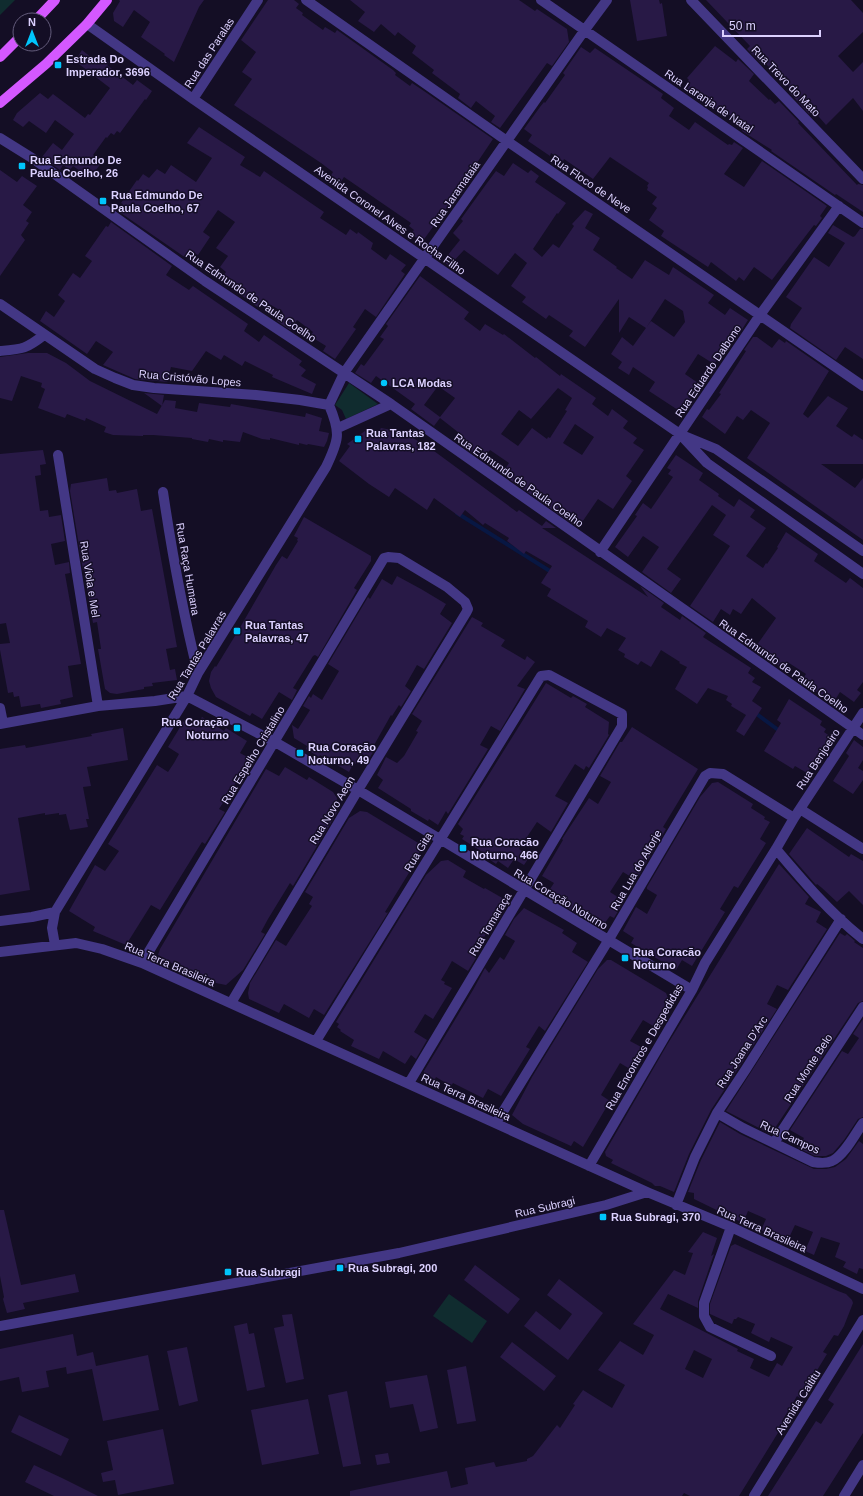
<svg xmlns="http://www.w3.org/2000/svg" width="863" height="1496" viewBox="0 0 863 1496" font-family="Helvetica,sans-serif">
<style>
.green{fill:#102c2f}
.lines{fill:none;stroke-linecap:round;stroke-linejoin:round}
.stream{stroke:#081743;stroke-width:4}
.building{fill:#281946;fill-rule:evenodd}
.minor{stroke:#433785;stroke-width:10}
.major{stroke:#d458ff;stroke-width:10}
.poi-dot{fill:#00c5fc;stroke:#140e25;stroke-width:1.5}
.labels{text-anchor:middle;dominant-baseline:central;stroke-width:3;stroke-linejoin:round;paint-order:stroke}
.street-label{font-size:11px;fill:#dcd1ff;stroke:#140e25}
.poi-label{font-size:11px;font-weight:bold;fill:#dcd1ff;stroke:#140e25;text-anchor:start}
</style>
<rect width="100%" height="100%" fill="#140e25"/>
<!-- green -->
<path class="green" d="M0 0H15L0 15Z
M349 383 378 404 346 419 342 410 335 405Z
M449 1294 487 1321 472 1343 433 1316Z"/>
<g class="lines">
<!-- stream -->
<path class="stream" d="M457 513 553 573
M754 712 781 732"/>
</g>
<!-- building -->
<path class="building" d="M119 0H204L199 7 174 62 164 55 165 54 141 37 150 22 134 10 123 27 114 21 113 13 120 1Z
M268 0H294L299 4 296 8 303 13 302 15 323 30 325 27 335 33 337 30 393 70 396 73 395 75 410 86 412 83 421 89 493 139 446 209 422 242 411 234 414 230 409 226 411 223 344 177 340 183 330 177 333 172 321 163 234 105 252 79 242 72 256 52 241 40Z
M350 0H519L535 11 537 9 567 29 569 42 552 66 547 63 500 128 491 122 495 116 476 101 471 108 458 98 460 94 432 73 434 70 412 53 416 46 398 32 395 36 381 24 374 32 358 21 365 12Z
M630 0H659L660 4 662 3 667 36 637 41Z
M706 0H851L863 13V32L838 56 853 72 863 62V111L853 98 826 125 813 110 809 114 790 93 793 91 762 60 761 63 747 49 750 46Z
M715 46 736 62 738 59 754 74 749 81 769 100 770 99 775 104 779 101 799 122 798 123 857 185 858 184 863 185V212L836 194 835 195 771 151 772 150 742 131 744 127 735 123 738 121 721 109H715L687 89 690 85 687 82 689 80 687 78Z
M581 47 590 53 595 48 663 94 661 98 674 108 669 116 689 130 695 122 728 145 729 144 732 145 734 142 743 148 724 174 744 187 762 161 827 206 820 216 822 218 816 226 814 225 772 280 754 267 744 281 739 277 736 281 711 262 708 267 661 236 664 231 649 220 657 208 652 204 657 197 647 190 648 187 647 186 649 183 610 157 593 179 564 159 563 161 551 153 550 156 528 141 532 135 524 129 540 107 544 102 545 103 565 75 563 73Z
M82 50 97 62 101 57 109 62 107 65 133 85 137 80 152 91 146 100 145 99 120 133 117 131 114 135 111 133 107 138 106 137 93 155 102 162 90 178 73 166 70 170 63 165 60 170 42 157 53 143 62 150 74 134 55 120 46 133 29 121 23 127 13 120 17 113 40 93 48 99 53 94 85 118 88 114 90 115 110 88 75 61Z
M199 127 245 157 240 165 260 177 264 171 324 212 320 218 346 235 350 229 357 234 358 232 373 243 371 249 386 260 390 254 406 265 401 271 405 274 376 317 365 309 353 327 356 329 335 359 323 351 326 346 310 336 313 332 297 320 290 330 277 321 283 312 264 301 259 308 220 280 226 272 220 267 228 256 216 248 235 222 218 210 203 232 210 237 198 255 191 251 186 258 118 211 123 204 121 203 137 180 138 181 143 174 149 178 157 169 165 174 171 165 196 182 212 158 187 143Z
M513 163 528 173 531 170 539 176 535 182 566 203 558 214 557 213 533 249 542 257 553 244 559 248 574 226 572 224 585 210 593 214 585 228 600 238 593 250 617 267 616 268 632 279 645 260 669 275 673 267 714 295 708 303 725 315 730 308 748 320 734 342 731 340 714 364 698 354 685 374 698 383 688 397 691 399 681 412 649 391 655 382 633 367 629 375 618 368 622 362 611 354 622 337 633 346 651 321 674 337 685 322 683 311 665 299 646 328 629 317 619 333V299L585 347 569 336 573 331 549 315 546 319 522 302 526 297 511 286 527 263 515 253 498 275 464 250 449 266 443 261 460 240 453 233 463 221 461 219 487 183 496 171 504 176Z
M0 170 17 182 22 176 37 186 23 205 32 212 26 221 29 223 21 235 25 240 0 276Z
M111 222 172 266 166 275 189 290 193 286 248 324 244 331 259 342 264 335 302 361 299 365 306 370 301 376 316 384 312 394 272 377 273 375 245 361 242 366 224 355 221 360 206 351 192 371 171 367 167 382 135 379 103 365 113 352 96 341 87 354 40 321 46 311 54 317 65 301 58 295 73 273 80 278 92 261 85 256 106 226 108 227Z
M833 225 853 237 855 236 860 229H863V359L845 347 836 360 790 328 791 324 802 308 786 297 814 257 829 267 845 243 828 233Z
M420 276 469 312 464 319 480 331 485 324 503 335 504 334 535 358 536 357 560 376 561 374 596 398 592 404 608 416 612 409 628 421 623 428 637 438 633 443 644 450 626 476 632 481 613 509 598 499 578 528 502 474 509 463 490 450 483 460 457 442 463 436 440 418 434 426 411 409 415 404 376 376 371 383 355 373 361 364 364 366 384 339 380 337 388 326 386 324ZM438 386 455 398 440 417 424 405ZM558 388 572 398 565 410 567 411 550 438 548 437 547 439 532 428 518 446 501 434 519 410 531 419ZM575 424 594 437 582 455 563 443Z
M753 337H757L772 348 779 339 785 343 786 341 829 371 803 414 808 418 828 396 848 408 836 426 852 437 854 434 863 440V464H821L855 488 863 478V540L747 458 770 423 751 410 743 420 737 416 725 434 702 417 707 409 709 410 721 394 719 393 746 351 744 350Z
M28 353H47L66 363 90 381 157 414 165 400 176 401 175 408 197 412 199 403 230 407 231 404 305 417 306 413 322 418 319 431 329 433 327 441 324 447 308 444 307 445 299 443V445L270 438V440L262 439 243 432 240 442 223 440V442L209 439 208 442 192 439V438L153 435H143V436L113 435 104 432 106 427 86 418 85 421 67 414 65 418 38 408 45 389 41 387 42 383 21 376 12 401 0 398V357Z
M144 393 164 395 162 406Z
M381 428 392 430 398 434 400 430 434 451 517 512 519 510 542 526 546 521 556 528H542L648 597 640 586 664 603 661 607 680 620 682 616 706 633 703 637 751 668 748 673 755 678 752 682 761 687 752 701 762 708 744 736 736 731 746 715 731 706 732 704 726 700 728 696 708 688 697 704 675 689 687 667 679 663 680 662 661 650 651 667 641 661 638 665 624 657 625 654 618 650 626 638 607 628 601 637 585 627 588 621 547 596 551 589 541 583 552 566 526 551 524 554 507 541 509 538 485 523 483 525 465 510 460 517 434 498 427 510 395 488 389 497 369 484 339 461 350 446 347 444 365 431 374 438Z
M43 450 46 464 40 465 41 475 35 476 40 511 48 510 49 517 61 515 65 541 51 544 55 565 69 562 70 573 65 574 81 664 68 666 73 697 60 700 61 704 41 708 40 704 21 707 19 696 14 697 13 692 8 693 0 650V644L10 643 6 623 0 624V454Z
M676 455 703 473 699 480 719 494 718 496 734 507 739 499 755 510 750 517 766 528 746 556 763 568 766 563 767 564 778 548 777 547 786 532 818 554 814 561 846 583 850 578 863 588V682L857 690 861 693 854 702 840 692 833 703 801 681 806 674 789 663 783 669 754 649 776 618 752 598 741 614 733 609 730 615 721 609 713 622 690 606 730 546 713 535 726 515 712 505 667 569 681 579 671 593 642 572 659 547 643 536 628 557 615 547 637 516 635 515 643 503 651 509 673 477 668 474 671 470 667 468Z
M107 478 109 491 116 490 117 493 137 489 141 511 152 509 177 647 166 649 170 670 175 669 177 680 152 683 153 686 144 687V689L117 694 110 693 105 689 98 649H101L97 622 93 623 84 570H83L70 491 71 484Z
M304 517 371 556V561L354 588 357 590 318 657 315 655 313 656 293 688 297 690 292 700 279 692 262 719 252 713 250 716 216 697 211 688 209 681 211 672 215 666 216 667 238 631 276 565 282 556 287 559 298 541 297 540 298 538 294 536Z
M397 576 421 589 446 604 440 614 452 623 424 669 417 665 405 686 411 691 401 707 399 705 392 716 391 715 373 747 375 749 369 759 362 754 356 764 354 762 349 772 320 755 319 757 306 749 307 746 294 738 292 725 298 729 310 710 303 706 309 696 311 698 313 694 322 700 339 671 328 664 368 597 370 599 382 579 392 585Z
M472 617 483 623 481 626 505 640 501 646 525 660 527 656 535 662 517 686 525 689 500 731 491 726 480 745 488 749 448 814 446 811 438 825 429 819 428 821 411 811V809L378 788 383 780 377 775 386 757 397 763 404 756 418 732 416 731 422 721 412 714Z
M546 683 571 698 573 696 587 704 585 707 609 722 608 734 609 735 589 768 586 766 584 770 575 764 555 796 568 803 551 832 537 822 519 849 530 856 524 865 514 859 508 868 498 861 496 864 486 857 487 855 462 839 464 836 460 834 463 829 458 824Z
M789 699 822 721 820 725 826 729 824 732 831 737 807 773 795 766 793 769 764 751 781 723 777 720Z
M202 717 224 731 226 728 247 741 240 753 251 759 219 809 225 812 205 844 202 842 160 910 151 905 126 945 93 931 95 927 69 911 95 865 105 871 119 851 108 844 157 765 168 772 174 763 179 754 168 747 185 719 196 726Z
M632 727 698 769 663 827 666 829 636 880 623 872 610 892 624 901 614 918 610 916 604 924 596 920 592 922 560 904 562 900 548 892 554 883 542 876 563 840 562 839 589 798 598 804 611 782 600 776 620 742H622Z
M123 728 128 760 87 767 91 786 83 787 89 819H86L88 827 70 830 66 814 59 815V813L45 815V813L18 818 30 890 0 895V749L25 745 26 748 92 736 91 734Z
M854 740 863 747V760L858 768 863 771V780L853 794 833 781 849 756 846 753Z
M285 767 307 780 309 777 333 792 337 798 336 810 338 811 293 886 290 883 268 919 261 932 265 934 243 970 226 985 216 983 202 975 200 979 189 973 158 955 160 949 266 769 279 776Z
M718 782 753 804 751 808 765 817 764 819 770 822 760 839 766 843 738 888 734 886 720 909 725 912 692 966 682 960 676 970 631 943 634 938 623 931 636 907 647 914 657 895 647 889V887L700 797 712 783Z
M360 811 367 812 420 844V848L418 858 385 912 387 913 389 911 324 1015 314 1009 309 1018 284 1004 279 1013 249 999 248 993 250 983 276 940 286 946 312 906 309 904 313 897 305 892 349 818Z
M807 828 849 857 851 854 863 861V905L849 891 837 902 822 888 817 884 816 885 789 854Z
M448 860 466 871 463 877 484 889 485 888 504 899 501 916 494 928 491 926 484 937 483 936 473 955 476 958 468 971 452 961 447 970 441 980 445 982 444 984 452 988 433 1019 425 1014 414 1032 427 1040 416 1059 411 1055 405 1064 383 1051 379 1059 351 1046 354 1040 340 1031 341 1030 337 1027 339 1024 336 1022 426 875 441 861Z
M779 864 809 897 805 904 821 912 816 922 827 929 788 990 777 985 767 1004 777 1009 711 1110 689 1154 674 1192 660 1186H655L652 1183 611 1163 613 1160 606 1156 605 1152 667 1045Z
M524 908 564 930 562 933 577 943 572 952 588 962 545 1031 539 1026 526 1047 530 1049 501 1096 488 1089 483 1098 453 1083 451 1086 436 1077 433 1083 423 1079 424 1071 473 990 485 968 489 973 500 957 504 960 515 941 505 935 514 919Z
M840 933 845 936 847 934 855 941 854 942 863 948V1001L858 1003 771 1134 726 1111Z
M607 960H611L666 993 669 1001 667 1007 655 1027 643 1020 630 1041 643 1048 630 1069 620 1063 601 1095 610 1101 583 1147 574 1141 571 1146 523 1124 512 1115 532 1077 598 969Z
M863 1019V1117L858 1119 844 1140 833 1153 826 1156H815L798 1148 804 1138 790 1130 842 1051 848 1054 859 1038 853 1034Z
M720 1122 740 1134 814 1169H826L835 1167 846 1159 859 1141 863 1144V1269L859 1268 857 1274 843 1267 846 1262 835 1257 840 1243 821 1237 814 1255 805 1251 813 1232 795 1225 787 1242 761 1230 766 1219 748 1211 743 1223 694 1199V1193L688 1192 701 1160Z
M0 1210H4L21 1285 75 1274 79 1292 23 1303 25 1309 7 1313 3 1299 4 1297 0 1276Z
M703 1232 717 1238 711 1256 714 1254 698 1301V1308L668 1294 660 1309 738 1349 737 1351 754 1359 750 1368 769 1377 777 1363 782 1366 793 1347 771 1337 769 1342 751 1333 755 1324 738 1317 736 1319H734L732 1324 710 1314V1304L731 1246 735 1244 838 1291 846 1294 852 1300 853 1303 844 1326 838 1336 834 1335 823 1352 827 1354 800 1398 797 1396 782 1421 784 1423 739 1496H690L684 1493 682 1496H350V1491L447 1471 451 1488 468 1484 465 1468 494 1462 496 1467 527 1461V1459L533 1456 557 1425 560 1428 575 1405 573 1404 583 1390 612 1408 625 1385 598 1370 620 1341 643 1355 654 1335 633 1324 674 1270 685 1275 693 1253 688 1252ZM694 1350 712 1359 703 1378 685 1369Z
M475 1265 520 1299 508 1314 464 1280Z
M559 1279 603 1313 568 1360 524 1326 536 1311 560 1330 572 1314 547 1295Z
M292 1314 304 1379 286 1383 274 1328 284 1326 282 1315Z
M247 1323 249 1334 254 1333 265 1387 247 1391 234 1326Z
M73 1334 77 1356 93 1352 96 1366 148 1355 159 1410 103 1421 92 1369 67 1374 66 1367 46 1371 49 1387 22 1392 19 1377 0 1381V1349Z
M512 1342 556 1376 544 1391 500 1357Z
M863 1344V1433L837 1474 823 1496H768L816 1421 821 1424 834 1404 828 1400Z
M187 1347 198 1401 179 1406 167 1351Z
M466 1366 476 1421 457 1424 447 1370Z
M427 1375 438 1428 420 1432 413 1404 390 1408 385 1382Z
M347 1391 361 1464 343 1467 328 1395Z
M308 1399 319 1454 262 1465 251 1410Z
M19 1415 69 1439 61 1456 11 1432Z
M163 1429 174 1484 118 1495 115 1480 103 1482 101 1473 113 1470 107 1441Z
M388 1453 390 1463 377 1465 375 1455Z
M34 1465 62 1478 98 1496H54L25 1482Z"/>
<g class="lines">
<!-- minor -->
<path class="minor" d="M306 0 507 141 863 386
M541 0 863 223
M691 0 863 179
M87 24 193 99 680 434 707 463 863 574
M193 99 258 0
M0 138 32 158 205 281 391 404 863 735
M0 304 95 369 115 378 133 385 154 388 256 395 300 400 329 405
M0 351C23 349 26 349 44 335
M329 405 344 373 584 31 607 0
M338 428 391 404
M682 435 716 449 863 551
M58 455 98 706
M163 492C172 553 183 613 198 673
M600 552 760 315 839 206
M0 708 3 723
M0 724 98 706 155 701 187 696 275 742 358 790 692 990
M800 809 863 849
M776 849C803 881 830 913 863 939
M0 921 32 917 55 912
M55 945 52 928 55 912 187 696 198 673 326 467C339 440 341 433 329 405
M0 952 76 943 102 949 142 963 647 1192 731 1227 863 1289
M142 963 384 558 388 557 399 558 447 587 465 602 468 609 466 613 358 790 231 1003
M316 1041 541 676 549 675 622 714V726L409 1083
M717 1113 743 1128 813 1162C819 1163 826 1164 832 1161 844 1156 855 1134 863 1123
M496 1123 608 941 705 776 710 773 723 774 794 818
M774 1143 863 1007
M589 1166 692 990 705 963 776 849 794 818 863 713
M676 1205 695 1157 717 1113 746 1069 841 919
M731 1227 704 1303V1316L710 1327 771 1356
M0 1326 399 1253 606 1205 647 1192
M754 1496 863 1320
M844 1496 863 1465"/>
<!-- major -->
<path class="major" d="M36 20 55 0
M0 57 20 37
M0 103 46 64 87 24 107 0"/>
</g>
<!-- markers -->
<g class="poi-dot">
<rect x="54" y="61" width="8" height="8" rx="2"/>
<rect x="18" y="162" width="8" height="8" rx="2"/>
<rect x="99" y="197" width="8" height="8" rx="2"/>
<circle cx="384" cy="383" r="4"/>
<rect x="354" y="435" width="8" height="8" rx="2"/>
<rect x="233" y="627" width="8" height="8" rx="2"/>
<rect x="233" y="724" width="8" height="8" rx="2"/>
<rect x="296" y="749" width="8" height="8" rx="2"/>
<rect x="459" y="844" width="8" height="8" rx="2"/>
<rect x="621" y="954" width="8" height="8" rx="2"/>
<rect x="599" y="1213" width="8" height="8" rx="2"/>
<rect x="336" y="1264" width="8" height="8" rx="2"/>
<rect x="224" y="1268" width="8" height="8" rx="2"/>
</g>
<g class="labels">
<!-- street labels -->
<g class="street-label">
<text transform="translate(209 53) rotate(-57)">Rua das Paralas</text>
<text transform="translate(786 81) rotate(46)">Rua Trevo do Mato</text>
<text transform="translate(709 101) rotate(34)">Rua Laranja de Natal</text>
<text transform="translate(591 184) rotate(34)">Rua Floco de Neve</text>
<text transform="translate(455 194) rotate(-55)">Rua Jaramataia</text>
<text transform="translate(390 220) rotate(35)">Avenida Coronel Alves e Rocha Filho</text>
<text transform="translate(251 296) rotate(34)">Rua Edmundo de Paula Coelho</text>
<text transform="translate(708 371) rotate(-56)">Rua Eduardo Dalbono</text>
<text transform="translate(190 378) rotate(5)">Rua Cristóvão Lopes</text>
<text transform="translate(519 480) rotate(35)">Rua Edmundo de Paula Coelho</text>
<text transform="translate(188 569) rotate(80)">Rua Raça Humana</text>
<text transform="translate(90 579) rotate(81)">Rua Viola e Mel</text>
<text transform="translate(197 655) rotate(-59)">Rua Tantas Palavras</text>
<text transform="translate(784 666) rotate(35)">Rua Edmundo de Paula Coelho</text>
<text transform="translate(253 755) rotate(-59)">Rua Espelho Cristalino</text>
<text transform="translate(818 759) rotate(-57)">Rua Benjoeiro</text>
<text transform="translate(332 810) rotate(-59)">Rua Novo Aeon</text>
<text transform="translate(418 852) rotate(-59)">Rua Gita</text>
<text transform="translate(636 870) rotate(-60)">Rua Lua do Alforje</text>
<text transform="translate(561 899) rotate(31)">Rua Coração Noturno</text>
<text transform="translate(490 924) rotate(-59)">Rua Tomaraça</text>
<text transform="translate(170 964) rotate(23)">Rua Terra Brasileira</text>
<text transform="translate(644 1047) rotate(-60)">Rua Encontros e Despedidas</text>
<text transform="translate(742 1052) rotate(-57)">Rua Joana D'Arc</text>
<text transform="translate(808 1068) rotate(-57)">Rua Monte Belo</text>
<text transform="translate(466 1097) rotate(25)">Rua Terra Brasileira</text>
<text transform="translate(790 1137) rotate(25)">Rua Campos</text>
<text transform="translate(545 1207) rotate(-13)">Rua Subragi</text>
<text transform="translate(762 1229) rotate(24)">Rua Terra Brasileira</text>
<text transform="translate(798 1402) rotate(-58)">Avenida Caititu</text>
</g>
<!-- poi labels -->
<g class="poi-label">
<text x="66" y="59">Estrada Do<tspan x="66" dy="13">Imperador, 3696</tspan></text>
<text x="30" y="160">Rua Edmundo De<tspan x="30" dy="13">Paula Coelho, 26</tspan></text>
<text x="111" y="195">Rua Edmundo De<tspan x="111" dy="13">Paula Coelho, 67</tspan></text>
<text x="392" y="383">LCA Modas</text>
<text x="366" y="433">Rua Tantas<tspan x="366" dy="13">Palavras, 182</tspan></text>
<text x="245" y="625">Rua Tantas<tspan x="245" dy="13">Palavras, 47</tspan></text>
<text x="229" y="722" text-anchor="end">Rua Coração<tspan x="229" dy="13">Noturno</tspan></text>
<text x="308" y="747">Rua Coração<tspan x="308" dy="13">Noturno, 49</tspan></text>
<text x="471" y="842">Rua Coracão<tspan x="471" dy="13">Noturno, 466</tspan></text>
<text x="633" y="952">Rua Coracão<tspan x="633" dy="13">Noturno</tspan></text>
<text x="611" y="1217">Rua Subragi, 370</text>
<text x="348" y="1268">Rua Subragi, 200</text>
<text x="236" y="1272">Rua Subragi</text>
</g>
</g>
<!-- north arrow -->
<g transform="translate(32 32)"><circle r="19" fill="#140e25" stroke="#645c7c"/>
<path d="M0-3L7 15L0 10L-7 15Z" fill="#00c5fc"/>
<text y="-6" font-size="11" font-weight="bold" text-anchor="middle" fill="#dcd1ff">N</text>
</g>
<!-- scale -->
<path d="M723 30v6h97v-6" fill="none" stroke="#dcd1ff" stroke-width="2"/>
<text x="729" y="30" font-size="12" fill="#dcd1ff" stroke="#140e25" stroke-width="3" paint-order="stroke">50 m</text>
</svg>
